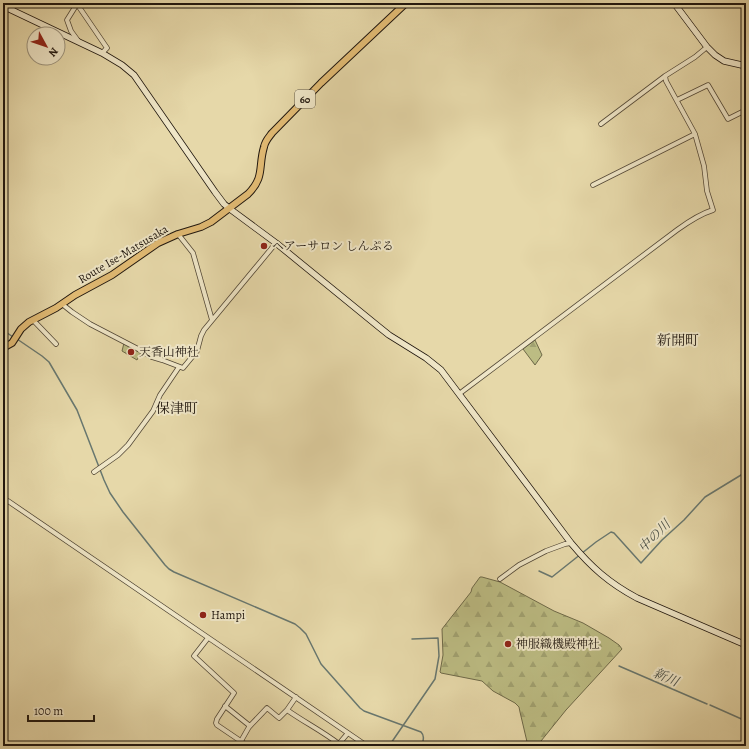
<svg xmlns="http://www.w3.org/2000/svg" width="749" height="749" viewBox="0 0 749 749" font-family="Alegreya,'Noto Serif JP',serif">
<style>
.forest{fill:url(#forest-firs);stroke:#6e6948}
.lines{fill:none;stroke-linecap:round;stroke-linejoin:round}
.stream{stroke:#68776f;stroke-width:1.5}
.street-casing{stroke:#514635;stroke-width:5.5}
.secondary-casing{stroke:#1f160e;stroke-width:7}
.primary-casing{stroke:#1f160e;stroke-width:8}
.street{stroke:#efe6c7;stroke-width:4}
.secondary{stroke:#efe6c7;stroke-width:5.5}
.primary{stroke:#e3bc74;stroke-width:6}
.poi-dot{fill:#8f2418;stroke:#efe6c7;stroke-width:1.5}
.labels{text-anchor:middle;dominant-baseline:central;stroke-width:4;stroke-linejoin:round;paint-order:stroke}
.shield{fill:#efe6c7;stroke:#5d5446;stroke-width:1}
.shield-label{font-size:11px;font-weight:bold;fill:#1f160e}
.poi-label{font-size:12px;fill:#1f160e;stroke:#efe6c7;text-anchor:start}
.street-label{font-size:12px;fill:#1f160e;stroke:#efe6c7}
.water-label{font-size:13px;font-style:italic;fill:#494f47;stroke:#efe6c7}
.quarter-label{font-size:14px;fill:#1f160e;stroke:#efe6c7}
</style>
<defs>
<pattern id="forest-firs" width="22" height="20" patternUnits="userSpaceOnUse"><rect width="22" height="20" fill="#bcbc83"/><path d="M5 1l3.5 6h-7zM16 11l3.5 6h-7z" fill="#a1a170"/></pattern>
</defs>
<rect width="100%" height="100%" fill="#e6d8a9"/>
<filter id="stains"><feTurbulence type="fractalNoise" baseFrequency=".005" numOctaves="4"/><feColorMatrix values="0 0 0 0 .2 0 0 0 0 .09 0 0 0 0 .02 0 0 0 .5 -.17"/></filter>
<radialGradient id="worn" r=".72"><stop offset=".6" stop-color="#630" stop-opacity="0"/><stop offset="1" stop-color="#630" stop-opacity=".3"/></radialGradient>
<!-- forest -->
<path class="forest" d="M535 340 542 355 535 365 523 349Z
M124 343 141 352 137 360 122 351Z
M480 577H482L500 582 554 611 583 623 609 638 619 645 622 649 566 710 537 746H528L520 712 519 707 515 703 493 691 482 681 441 673 440 672 443 655 442 629 471 592 472 588Z"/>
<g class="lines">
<!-- stream -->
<path class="stream" d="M3 330 13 337
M17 339 42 356 49 362 77 410 104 480 110 493 123 512 165 565 169 569 174 572 295 624 300 628 306 634 321 664 360 708 364 711 421 732C425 736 423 741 422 746
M539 571 552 577 596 542 611 532 614 533 641 563 662 540 684 520 705 497 723 486 746 472
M619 666 707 704
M710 705 746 721
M389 746 435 679 439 656 438 638 412 639"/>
<defs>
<path id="street" d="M77 3V4L67 20 71 31 79 42
M77 4 107 48 102 53
M10 9 19 3
M677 100 708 85 728 119 746 110
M601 124 665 76 695 57 707 47
M593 185 695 134
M178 234 193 253 212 320
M62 304 72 312 90 324 140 350 152 357 162 360 183 368 197 351 201 336 204 330 276 243
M33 320 56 344
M459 394 677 230C688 222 700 214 713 210L707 191 704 166 695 134 666 81 665 76
M94 472 118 455 128 445 153 411 160 395 179 367
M3 501H8L367 746
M500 579 519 565 546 551 565 544 571 543
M208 638 194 656 234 693 217 719 216 723 217 725 248 746
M296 697 287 710C304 722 322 731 339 744
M225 706 250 726
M241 741 249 727 267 708 279 718 287 710
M337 746 348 733"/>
<path id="secondary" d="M674 3 707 47 715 55 724 61 746 66
M3 6 102 53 122 65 134 75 215 192 224 204 230 209 276 243 379 327 389 335 426 358 441 370 571 543C591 567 609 583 637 598L746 645"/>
<path id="primary" d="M3 348 12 343 21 329 29 322 56 308 75 295 112 275 158 243 178 234 201 227 211 222 248 194C265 177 258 167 264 147 265 141 269 137 272 133L321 83 406 3"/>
</defs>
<!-- street casing -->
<use href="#street" class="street-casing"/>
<!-- secondary casing -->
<use href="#secondary" class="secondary-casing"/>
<!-- primary casing -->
<use href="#primary" class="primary-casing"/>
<!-- street -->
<use href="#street" class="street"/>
<!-- secondary -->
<use href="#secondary" class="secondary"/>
<!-- primary -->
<use href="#primary" class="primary"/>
</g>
<!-- markers -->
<g class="poi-dot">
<circle cx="264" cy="246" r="4"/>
<circle cx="131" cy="352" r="4"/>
<circle cx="203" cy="615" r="4"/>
<circle cx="508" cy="644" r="4"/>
</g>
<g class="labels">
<!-- shield labels -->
<rect class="shield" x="295" y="90" width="20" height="18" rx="3"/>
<g class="shield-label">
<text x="305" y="99">60</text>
</g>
<!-- poi labels -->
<g class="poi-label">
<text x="272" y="246">ヘアーサロン しんぷる</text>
<text x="139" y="352">天香山神社</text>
<text x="211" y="615">Hampi</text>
<text x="516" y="644">神服織機殿神社</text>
</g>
<!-- street labels -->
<g class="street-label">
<text transform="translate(123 254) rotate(-31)">Route Ise-Matsusaka</text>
</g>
<!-- water labels -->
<g class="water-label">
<text transform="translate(654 536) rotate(-45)">中の川</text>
<text transform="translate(666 677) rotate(23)">新川</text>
</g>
<!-- quarter labels -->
<g class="quarter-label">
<text x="678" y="340">新開町</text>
<text x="177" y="408">保津町</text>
</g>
</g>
<!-- margin -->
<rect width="749" height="749" fill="none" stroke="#e6d8a9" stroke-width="16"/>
<rect x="4" y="4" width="741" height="741" fill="none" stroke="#1f160e" stroke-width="2"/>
<rect x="8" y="8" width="733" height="733" fill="none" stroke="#1f160e"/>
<!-- north arrow -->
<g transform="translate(46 46) rotate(130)"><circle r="19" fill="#efe6c7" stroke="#9c937d"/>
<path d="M0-3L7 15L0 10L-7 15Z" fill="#8f2418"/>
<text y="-6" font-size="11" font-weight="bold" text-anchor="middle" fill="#1f160e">N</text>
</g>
<!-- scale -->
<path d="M28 715v6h66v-6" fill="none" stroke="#1f160e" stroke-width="2"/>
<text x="34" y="715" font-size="12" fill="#1f160e" stroke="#efe6c7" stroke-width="3" paint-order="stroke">100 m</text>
<rect width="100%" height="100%" filter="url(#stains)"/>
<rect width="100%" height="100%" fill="url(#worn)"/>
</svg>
